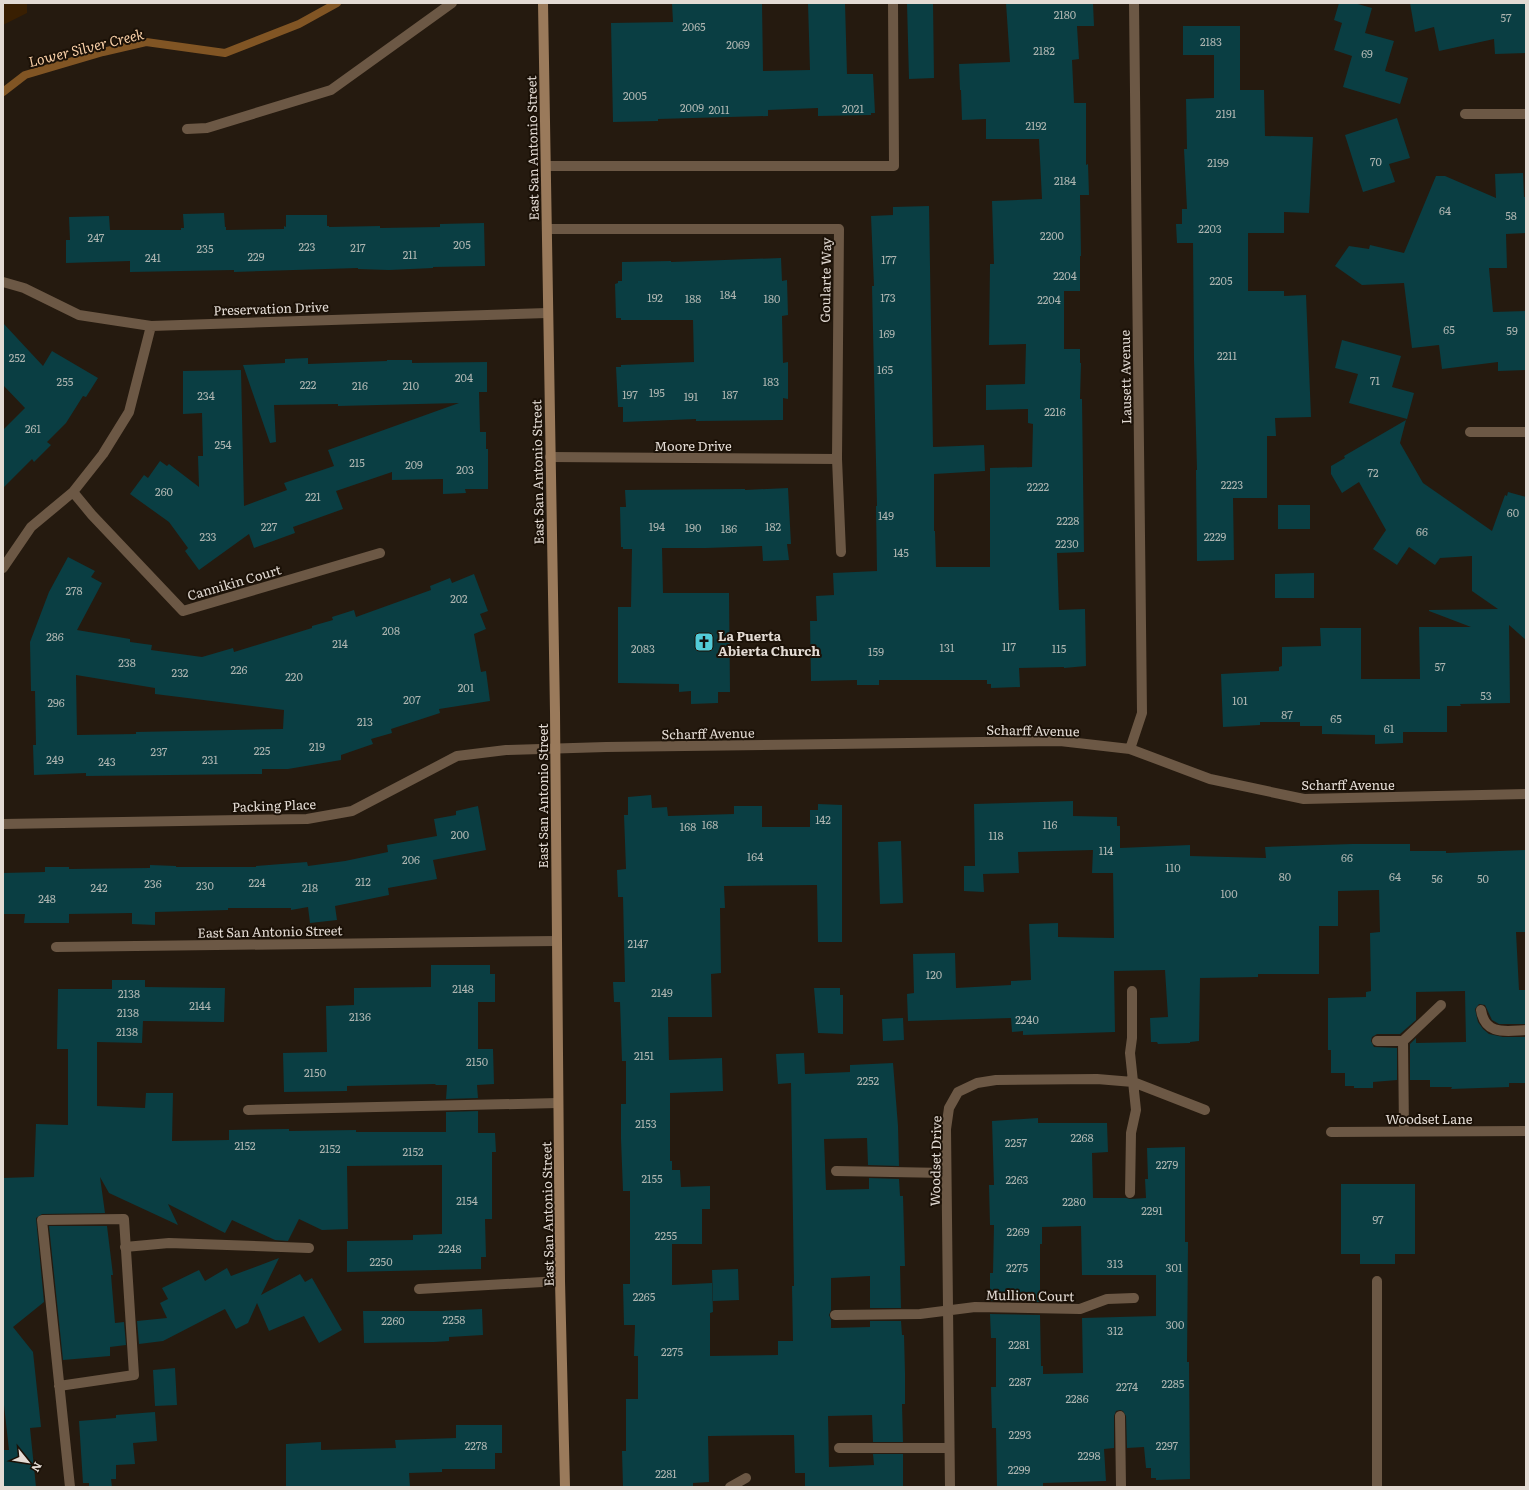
<svg xmlns="http://www.w3.org/2000/svg" width="1529" height="1490" viewBox="0 0 1529 1490" font-family="Literata,serif">
<style>
.green{fill:#391f02}
.lines{fill:none;stroke-linecap:round;stroke-linejoin:round}
.stream{stroke:#815524;stroke-width:8}
.building{fill:#0a3e43;fill-rule:evenodd}
.lane{stroke:#6c5845;stroke-width:10}
.street{stroke:#6c5845;stroke-width:10}
.secondary{stroke:#9a7a5b;stroke-width:10}
.labels{text-anchor:middle;dominant-baseline:central;stroke-width:4;stroke-linejoin:round;paint-order:stroke}
.number-label{font-size:11px;fill:#adb4b0}
.street-label{font-size:13px;fill:#e3dbd4;stroke:#1b1107}
.poi-label{font-size:13px;font-weight:bold;fill:#e3dbd4;stroke:#1b1107;text-anchor:start}
.water-label{font-size:14px;font-style:italic;fill:#f8cfa7;stroke:#1b1107}
</style>
<rect width="100%" height="100%" fill="#251a0f"/>
<!-- green -->
<path class="green" d="M3 3H27V13L3 25Z"/>
<g class="lines">
<!-- stream -->
<path class="stream" d="M3 92 25 75 103 52 146 42 225 53 299 24 337 3"/>
</g>
<!-- building -->
<path class="building" d="M672 3H762L763 71 810 70 808 3H845L847 74H873L875 113H871V115L818 116V108L768 110V116L658 119V121L613 122 611 23 673 22Z
M907 3H933L934 78 909 79Z
M1006 3H1093L1094 26H1077L1079 59 1072 60 1074 103H1086V165L1088 164 1089 195H1080L1081 256H1080V291H1064V349H1080V363H1081L1080 399H1082L1084 552 1057 553 1059 610 1085 609 1086 666 1064 668V667L1019 668 1020 687 991 688V684H987V680H879V685H857V680L811 681 810 621H817L816 596 834 595 833 573 877 571 876 506H877L872 286H874L871 216 893 215V207L929 206 933 447 984 445 985 471 934 474V531H935L936 567H990V468L1032 467 1033 424 1028 423V409L986 410V385L1025 384 1026 344 989 345 990 264H994L992 201 1042 199 1039 139H986V119L962 120 961 90H960L959 64 1010 62Z
M1339 3H1354L1372 8 1365 33 1394 41 1385 71 1408 78 1400 104 1343 87 1352 56 1334 50 1342 23 1334 20Z
M1410 3H1526V53L1495 54 1494 39 1439 51 1434 27 1415 32Z
M1183 26H1240V90H1264L1265 136 1313 137 1309 213 1284 212V233H1248V291H1284V296L1306 295 1311 417 1275 418 1276 436H1267V498H1233L1234 560 1197 561 1196 470H1197L1194 360 1193 243H1177L1176 224H1182V209H1187L1184 149H1187L1186 99 1214 98V55H1183Z
M1397 118 1410 158 1389 164 1395 182 1363 192 1345 135Z
M1523 173 1524 197H1526V233L1506 234 1507 268H1489L1493 312 1526 311V370L1498 371V362L1442 369 1439 345 1412 348 1404 283 1362 285 1335 266 1349 246 1369 249 1370 245 1404 253 1436 176H1445L1496 198 1495 174Z
M224 213 225 227H226V230L284 229V226L286 227V215H327V226H329V227L380 226V228L440 227V224L484 223 485 266 433 267V268L389 270 358 269V268L234 272V270L130 272V261L66 263V240H70L69 217 109 216 110 230H181V228H184L183 214Z
M781 258 782 281 787 280 788 315 782 316 783 363 788 362V399L783 398V420L696 421V419L623 422V407H618L616 367H621V365L694 362 693 320H621V318H616L615 284 618 283V281H622V262L671 261V262Z
M3 323 43 366 52 351 98 378 86 397 83 396 66 423 47 442 51 445 34 462 32 459 3 488V430L25 408 3 385Z
M1342 340 1401 356 1392 387 1414 393 1407 419 1349 403 1358 374 1335 368Z
M308 358V364L387 361V360H412V363L487 362V392H479L480 432H486V449H488V489H465L466 493 443 494V479L392 480V472L336 491 343 509 293 527 295 533 254 548 249 534 199 570 185 551 188 548 169 522 130 494 144 475 148 478 160 461 167 466 169 464 199 487 198 456H203L202 413 183 414V371L241 370 244 506 287 490 284 483 334 466 328 450 459 403 338 406V404L274 405 276 442 270 443 243 365 285 363V359Z
M1406 420 1400 443 1423 483 1492 531 1505 495 1507 496 1508 492 1526 497V640L1509 625 1510 703 1460 704 1461 706H1447V732H1403V743L1375 744V735L1322 734V726H1300V722H1260V725L1223 727 1221 674 1279 671V667L1282 666V647L1321 646 1320 628H1361V679H1420L1419 627H1471L1429 611V610L1498 609 1472 591V556L1440 558 1435 565 1409 547 1397 565 1373 549 1386 530 1359 482 1342 493 1331 474V466L1345 458 1344 456Z
M788 488 791 544H787L789 560 763 561 762 546 706 548H662L663 593H729L730 692H718V703L691 704V691L679 692V684L618 683V607H631L632 549H623V547H621L620 507H626L625 490 745 489V490Z
M1278 505H1310V529H1278Z
M68 557 95 571 91 577 102 583 77 630 130 639V642L152 645 151 650 202 657 233 648 234 652 257 645 312 628V626L333 620 332 617 354 610 356 617 431 590 430 586 450 578 452 583 474 574 488 611 480 614 486 629 474 634 481 672 486 671 490 701 439 709 440 713 391 729 392 733 371 739 373 744 341 755V760L288 769H262V774L86 776V773L34 775 33 745H36L35 691H31L30 642 49 592ZM76 675 155 688V694L284 710 283 729 136 732V734L77 735Z
M1314 573V598H1275V574Z
M651 795 652 808 667 807 668 816 734 814V806H762V827H810V810H818V804L842 805V942H818L817 885 724 886 725 908H720L721 973 711 974 712 1017H668L669 1060 722 1058 723 1091 670 1093V1161H672V1170H680L681 1187 710 1186V1209H702V1244H672V1285L712 1283 713 1312 710 1313V1356L778 1355V1341H793L792 1286H794L791 1083 778 1084 776 1054 804 1053 805 1074 850 1072V1065L893 1063 898 1126 899 1166 868 1165 867 1138 824 1139 826 1190 869 1189V1178L899 1179 900 1196H903L905 1266H900L901 1308H870V1276L831 1278V1310L829 1315 831 1320V1328L870 1327V1321H901L902 1335H904L905 1373V1404H902L903 1442H873L872 1415 828 1416 829 1467 874 1465 873 1454H903V1487H805V1473H795L794 1435 708 1436 709 1482 693 1483V1487H623L622 1451H626V1399H638V1356H634L635 1325H624L623 1284H630V1191H623L621 1139V1104H626V1061H622L620 1002H614L613 982H625L623 897H618L617 870 626 869 624 815H628V797Z
M1073 801V816L1117 817V826H1120V848L1190 845V856L1266 858 1265 847 1352 844H1410V851H1446V853L1526 850V932H1516L1519 990H1526V1024H1499L1492 1020 1485 1005 1479 1004 1475 1009 1478 1022 1483 1029 1489 1034 1503 1037H1526V1083H1509V1087L1451 1089 1452 1087H1430V1080H1410V1044L1416 1038V1043L1466 1042 1465 991 1416 992V1020L1400 1034H1377L1372 1037 1371 1041 1374 1047 1397 1048V1080L1373 1082V1088H1354V1086H1345V1073H1331V1050H1328V998L1366 997V992L1371 991 1370 933 1380 932 1379 890 1338 891V926H1319V974H1258V977L1200 978 1199 1041 1190 1042V1043L1158 1044 1157 1042H1151L1150 1018 1168 1017 1165 970 1114 971 1115 1032 1023 1035V1031L1012 1032 1011 1018 908 1021 907 994 914 993 913 954 955 953 956 988 1011 985V981L1031 980 1029 924 1058 923V937L1114 938 1113 873H1092L1093 850 1018 852 1019 873 983 874 984 892 964 891V866H975L974 804Z
M478 806 486 850 433 860 437 879 388 888 389 895 335 906 337 920 310 923 308 907 291 910V908H228V910L155 912V925L132 924V913L69 914V923H24L25 914H3V873L45 872V867H69V869L150 868V865L176 866V867H256V866L307 862 308 866 345 861 388 852 387 845 437 836 434 819 456 815V811Z
M901 841 903 903 880 904 878 842Z
M431 965H490V974H495V1002H478V1049H493L494 1084 477 1085 478 1098 446 1099 447 1085H436L435 1084 347 1086V1091L284 1092 283 1053 327 1052 326 1006 354 1005V988L431 987Z
M112 980H145V987L225 988 224 1022 143 1021 142 1043 97 1042V1106L145 1108 146 1093H173L172 1141 229 1140V1130L289 1129V1131L356 1130V1132H446V1112L478 1111V1133H495L496 1152H492V1219H485L486 1257H481V1269L347 1272V1241L413 1240V1235L442 1234V1165L347 1166 348 1229 322 1230 299 1219 288 1241 275 1240 232 1220 225 1233 168 1204 178 1225 109 1193 100 1177 105 1213 42 1214 36 1218 44 1302 13 1327 33 1352 41 1427 30 1428 36 1487H3V1450H9L3 1396V1178L34 1177 36 1124 68 1125V1049H57L58 989H112Z
M814 988H840V995H843V1034L818 1033Z
M903 1018 904 1040 883 1041 882 1019Z
M1038 1118V1123H1107L1108 1152 1092 1153 1093 1198H1126L1130 1199 1146 1198 1145 1179H1148L1147 1148 1185 1147V1242H1188L1187 1362H1189L1190 1479 1156 1480V1478H1151V1468H1146L1144 1447 1127 1448 1126 1416 1123 1411 1120 1410 1116 1411 1114 1416V1448L1104 1449 1106 1481 1043 1483V1487H997L996 1428H992L991 1387H996V1338H991L990 1314 1040 1315 1041 1366H1043V1374L1083 1373 1082 1318 1156 1316V1275H1082L1081 1226 1042 1227V1244H1040V1302L990 1301V1273H993L994 1225H990L989 1185H994L992 1121Z
M1341 1184H1415V1254H1395V1264H1360V1254H1341Z
M49 1226H107L113 1275H111L115 1323 124 1322 126 1345 110 1347V1356L63 1360Z
M279 1258 261 1295 300 1274 305 1282 312 1278 342 1330 319 1343 304 1316 269 1331 257 1303 248 1323 236 1329 225 1309 163 1341 139 1344 137 1321 167 1318 160 1303 168 1299 162 1288 199 1270 205 1281 227 1268 231 1276Z
M738 1269 739 1300 713 1301 712 1270Z
M482 1309 483 1335 449 1337V1341L434 1342 364 1343 363 1311H441Z
M175 1368 177 1405 155 1406 153 1370Z
M155 1412 157 1441 133 1443 135 1464 116 1465V1479H111L112 1487H89V1483H83L79 1421 116 1418V1415Z
M456 1425H502V1453H495V1469H442V1472L409 1473 410 1487H286V1444L321 1442V1450L396 1448 395 1440 456 1438Z"/>
<g class="lines">
<!-- lane -->
<path class="lane" d="M187 129 207 128 331 90 452 3
M546 166H894L893 3
M1481 1010C1485 1036 1506 1031 1526 1030
M1377 1041H1403L1404 1131
M1403 1041 1441 1005
M248 1110 558 1103
M125 1247 169 1243 309 1248
M1377 1281V1487
M419 1289 560 1281
M59 1386 134 1375 124 1219 42 1220 70 1487
M730 1487 746 1478"/>
<!-- street -->
<path class="street" d="M1465 114H1526
M547 229H839L837 459 841 552
M3 282 24 288 79 315 151 326 547 313
M1470 432H1526
M550 457 837 459
M73 492 92 515 183 611 380 553
M3 568 31 527 73 492 103 454 129 412 151 326
M1130 749 1142 713 1134 3
M3 824 307 819 352 811 457 756 506 750 606 747 1060 741 1130 749 1210 779 1304 799 1526 794
M56 947 557 941
M1331 1132 1526 1131
M836 1171 946 1173
M1130 1193 1131 1133 1136 1110 1130 1053 1132 1038V991
M835 1315 920 1314 975 1307 1080 1309 1107 1299 1134 1298
M1120 1416 1121 1487
M839 1448H949
M950 1487 946 1129 949 1108 958 1092 977 1083 996 1080 1097 1079 1133 1082 1205 1110"/>
<!-- secondary -->
<path class="secondary" d="M543 3 555 712 560 1281 565 1487"/>
</g>
<!-- icons -->
<defs>
<symbol id="church-square" viewBox="-11 -11 22 22"><rect x="-9" y="-9" width="18" height="18" rx="4" fill="#52cbd8" stroke="#1b1107"/><path d="M-1.2-6h2.4v3.5h3.3v2.4h-3.3V6h-2.4V-.1h-3.3v-2.4h3.3Z" fill="#111"/></symbol>
</defs>
<g fill-rule="evenodd">
<use href="#church-square" x="693" y="631" width="22" height="22"/>
</g>
<g class="labels">
<!-- number labels -->
<g class="number-label">
<text x="1065" y="14">2180</text>
<text x="1506" y="17">57</text>
<text x="694" y="26">2065</text>
<text x="1211" y="41">2183</text>
<text x="738" y="44">2069</text>
<text x="1044" y="50">2182</text>
<text x="1367" y="53">69</text>
<text x="635" y="95">2005</text>
<text x="692" y="107">2009</text>
<text x="853" y="108">2021</text>
<text x="719" y="109">2011</text>
<text x="1226" y="113">2191</text>
<text x="1036" y="125">2192</text>
<text x="1376" y="161">70</text>
<text x="1218" y="162">2199</text>
<text x="1065" y="180">2184</text>
<text x="1445" y="210">64</text>
<text x="1511" y="215">58</text>
<text x="1210" y="228">2203</text>
<text x="1052" y="235">2200</text>
<text x="96" y="237">247</text>
<text x="462" y="244">205</text>
<text x="307" y="246">223</text>
<text x="358" y="247">217</text>
<text x="205" y="248">235</text>
<text x="410" y="254">211</text>
<text x="256" y="256">229</text>
<text x="153" y="257">241</text>
<text x="889" y="259">177</text>
<text x="1065" y="275">2204</text>
<text x="1221" y="280">2205</text>
<text x="728" y="294">184</text>
<text x="655" y="297">192</text>
<text x="888" y="297">173</text>
<text x="693" y="298">188</text>
<text x="772" y="298">180</text>
<text x="1049" y="299">2204</text>
<text x="1449" y="329">65</text>
<text x="1512" y="330">59</text>
<text x="887" y="333">169</text>
<text x="1227" y="355">2211</text>
<text x="17" y="357">252</text>
<text x="885" y="369">165</text>
<text x="464" y="377">204</text>
<text x="1375" y="380">71</text>
<text x="65" y="381">255</text>
<text x="771" y="381">183</text>
<text x="308" y="384">222</text>
<text x="360" y="385">216</text>
<text x="411" y="385">210</text>
<text x="657" y="392">195</text>
<text x="630" y="394">197</text>
<text x="730" y="394">187</text>
<text x="206" y="395">234</text>
<text x="691" y="396">191</text>
<text x="1055" y="411">2216</text>
<text x="33" y="428">261</text>
<text x="223" y="444">254</text>
<text x="357" y="462">215</text>
<text x="414" y="464">209</text>
<text x="465" y="469">203</text>
<text x="1373" y="472">72</text>
<text x="1232" y="484">2223</text>
<text x="1038" y="486">2222</text>
<text x="164" y="491">260</text>
<text x="313" y="496">221</text>
<text x="1513" y="512">60</text>
<text x="886" y="515">149</text>
<text x="1068" y="520">2228</text>
<text x="269" y="526">227</text>
<text x="657" y="526">194</text>
<text x="773" y="526">182</text>
<text x="693" y="527">190</text>
<text x="729" y="528">186</text>
<text x="1422" y="531">66</text>
<text x="208" y="536">233</text>
<text x="1215" y="536">2229</text>
<text x="1067" y="543">2230</text>
<text x="901" y="552">145</text>
<text x="74" y="590">278</text>
<text x="459" y="598">202</text>
<text x="391" y="630">208</text>
<text x="55" y="636">286</text>
<text x="340" y="643">214</text>
<text x="1009" y="646">117</text>
<text x="947" y="647">131</text>
<text x="643" y="648">2083</text>
<text x="1059" y="648">115</text>
<text x="876" y="651">159</text>
<text x="127" y="662">238</text>
<text x="1440" y="666">57</text>
<text x="239" y="669">226</text>
<text x="180" y="672">232</text>
<text x="294" y="676">220</text>
<text x="466" y="687">201</text>
<text x="1486" y="695">53</text>
<text x="412" y="699">207</text>
<text x="1240" y="700">101</text>
<text x="56" y="702">296</text>
<text x="1287" y="714">87</text>
<text x="1336" y="718">65</text>
<text x="365" y="721">213</text>
<text x="1389" y="728">61</text>
<text x="317" y="746">219</text>
<text x="262" y="750">225</text>
<text x="159" y="751">237</text>
<text x="55" y="759">249</text>
<text x="210" y="759">231</text>
<text x="107" y="761">243</text>
<text x="823" y="819">142</text>
<text x="710" y="824">168</text>
<text x="1050" y="824">116</text>
<text x="688" y="826">168</text>
<text x="460" y="834">200</text>
<text x="996" y="835">118</text>
<text x="1106" y="850">114</text>
<text x="755" y="856">164</text>
<text x="1347" y="857">66</text>
<text x="411" y="859">206</text>
<text x="1173" y="867">110</text>
<text x="1285" y="876">80</text>
<text x="1395" y="876">64</text>
<text x="1437" y="878">56</text>
<text x="1483" y="878">50</text>
<text x="363" y="881">212</text>
<text x="257" y="882">224</text>
<text x="153" y="883">236</text>
<text x="205" y="885">230</text>
<text x="99" y="887">242</text>
<text x="310" y="887">218</text>
<text x="1229" y="893">100</text>
<text x="47" y="898">248</text>
<text x="638" y="943">2147</text>
<text x="934" y="974">120</text>
<text x="463" y="988">2148</text>
<text x="662" y="992">2149</text>
<text x="129" y="993">2138</text>
<text x="200" y="1005">2144</text>
<text x="128" y="1012">2138</text>
<text x="360" y="1016">2136</text>
<text x="1027" y="1019">2240</text>
<text x="127" y="1031">2138</text>
<text x="644" y="1055">2151</text>
<text x="477" y="1061">2150</text>
<text x="315" y="1072">2150</text>
<text x="868" y="1080">2252</text>
<text x="646" y="1123">2153</text>
<text x="1082" y="1137">2268</text>
<text x="1016" y="1142">2257</text>
<text x="245" y="1145">2152</text>
<text x="330" y="1148">2152</text>
<text x="413" y="1151">2152</text>
<text x="1167" y="1164">2279</text>
<text x="652" y="1178">2155</text>
<text x="1017" y="1179">2263</text>
<text x="467" y="1200">2154</text>
<text x="1074" y="1201">2280</text>
<text x="1152" y="1210">2291</text>
<text x="1378" y="1219">97</text>
<text x="1018" y="1231">2269</text>
<text x="666" y="1235">2255</text>
<text x="450" y="1248">2248</text>
<text x="381" y="1261">2250</text>
<text x="1115" y="1263">313</text>
<text x="1017" y="1267">2275</text>
<text x="1174" y="1267">301</text>
<text x="644" y="1296">2265</text>
<text x="454" y="1319">2258</text>
<text x="393" y="1320">2260</text>
<text x="1175" y="1324">300</text>
<text x="1115" y="1330">312</text>
<text x="1019" y="1344">2281</text>
<text x="672" y="1351">2275</text>
<text x="1020" y="1381">2287</text>
<text x="1173" y="1383">2285</text>
<text x="1127" y="1386">2274</text>
<text x="1077" y="1398">2286</text>
<text x="1020" y="1434">2293</text>
<text x="476" y="1445">2278</text>
<text x="1167" y="1445">2297</text>
<text x="1089" y="1455">2298</text>
<text x="1019" y="1469">2299</text>
<text x="666" y="1473">2281</text>
</g>
<!-- street labels -->
<g class="street-label">
<text transform="translate(532 148) rotate(-91)">East San Antonio Street</text>
<text transform="translate(825 280) rotate(-89)">Goularte Way</text>
<text transform="translate(271 308) rotate(-2)">Preservation Drive</text>
<text transform="translate(1125 377) rotate(-91)">Lausett Avenue</text>
<text x="693" y="445">Moore Drive</text>
<text transform="translate(537 472) rotate(-91)">East San Antonio Street</text>
<text transform="translate(234 582) rotate(-16)">Cannikin Court</text>
<text transform="translate(1033 730) rotate(1)">Scharff Avenue</text>
<text transform="translate(708 733) rotate(-1)">Scharff Avenue</text>
<text x="1348" y="784">Scharff Avenue</text>
<text transform="translate(542 796) rotate(-90)">East San Antonio Street</text>
<text transform="translate(274 805) rotate(-2)">Packing Place</text>
<text transform="translate(270 931) rotate(-1)">East San Antonio Street</text>
<text x="1429" y="1118">Woodset Lane</text>
<text transform="translate(935 1161) rotate(-89)">Woodset Drive</text>
<text transform="translate(547 1214) rotate(-91)">East San Antonio Street</text>
<text transform="translate(1030 1295) rotate(1)">Mullion Court</text>
</g>
<!-- poi labels -->
<g class="poi-label">
<text x="718" y="635">La Puerta<tspan x="718" dy="15">Abierta Church</tspan></text>
</g>
<!-- water labels -->
<g class="water-label">
<text transform="translate(86 47) rotate(-14)">Lower Silver Creek</text>
</g>
</g>
<!-- border -->
<rect width="1529" height="1490" fill="none" stroke="#e3dbd4" stroke-width="8"/>
<!-- north arrow -->
<g transform="translate(28 1462) rotate(120)" stroke="#1b1107" stroke-width="3" paint-order="stroke">
<path d="M0-3L7 15L0 10L-7 15Z" fill="#e3dbd4"/>
<text y="-6" font-size="11" font-weight="bold" text-anchor="middle" fill="#e3dbd4">N</text>
</g>
</svg>
